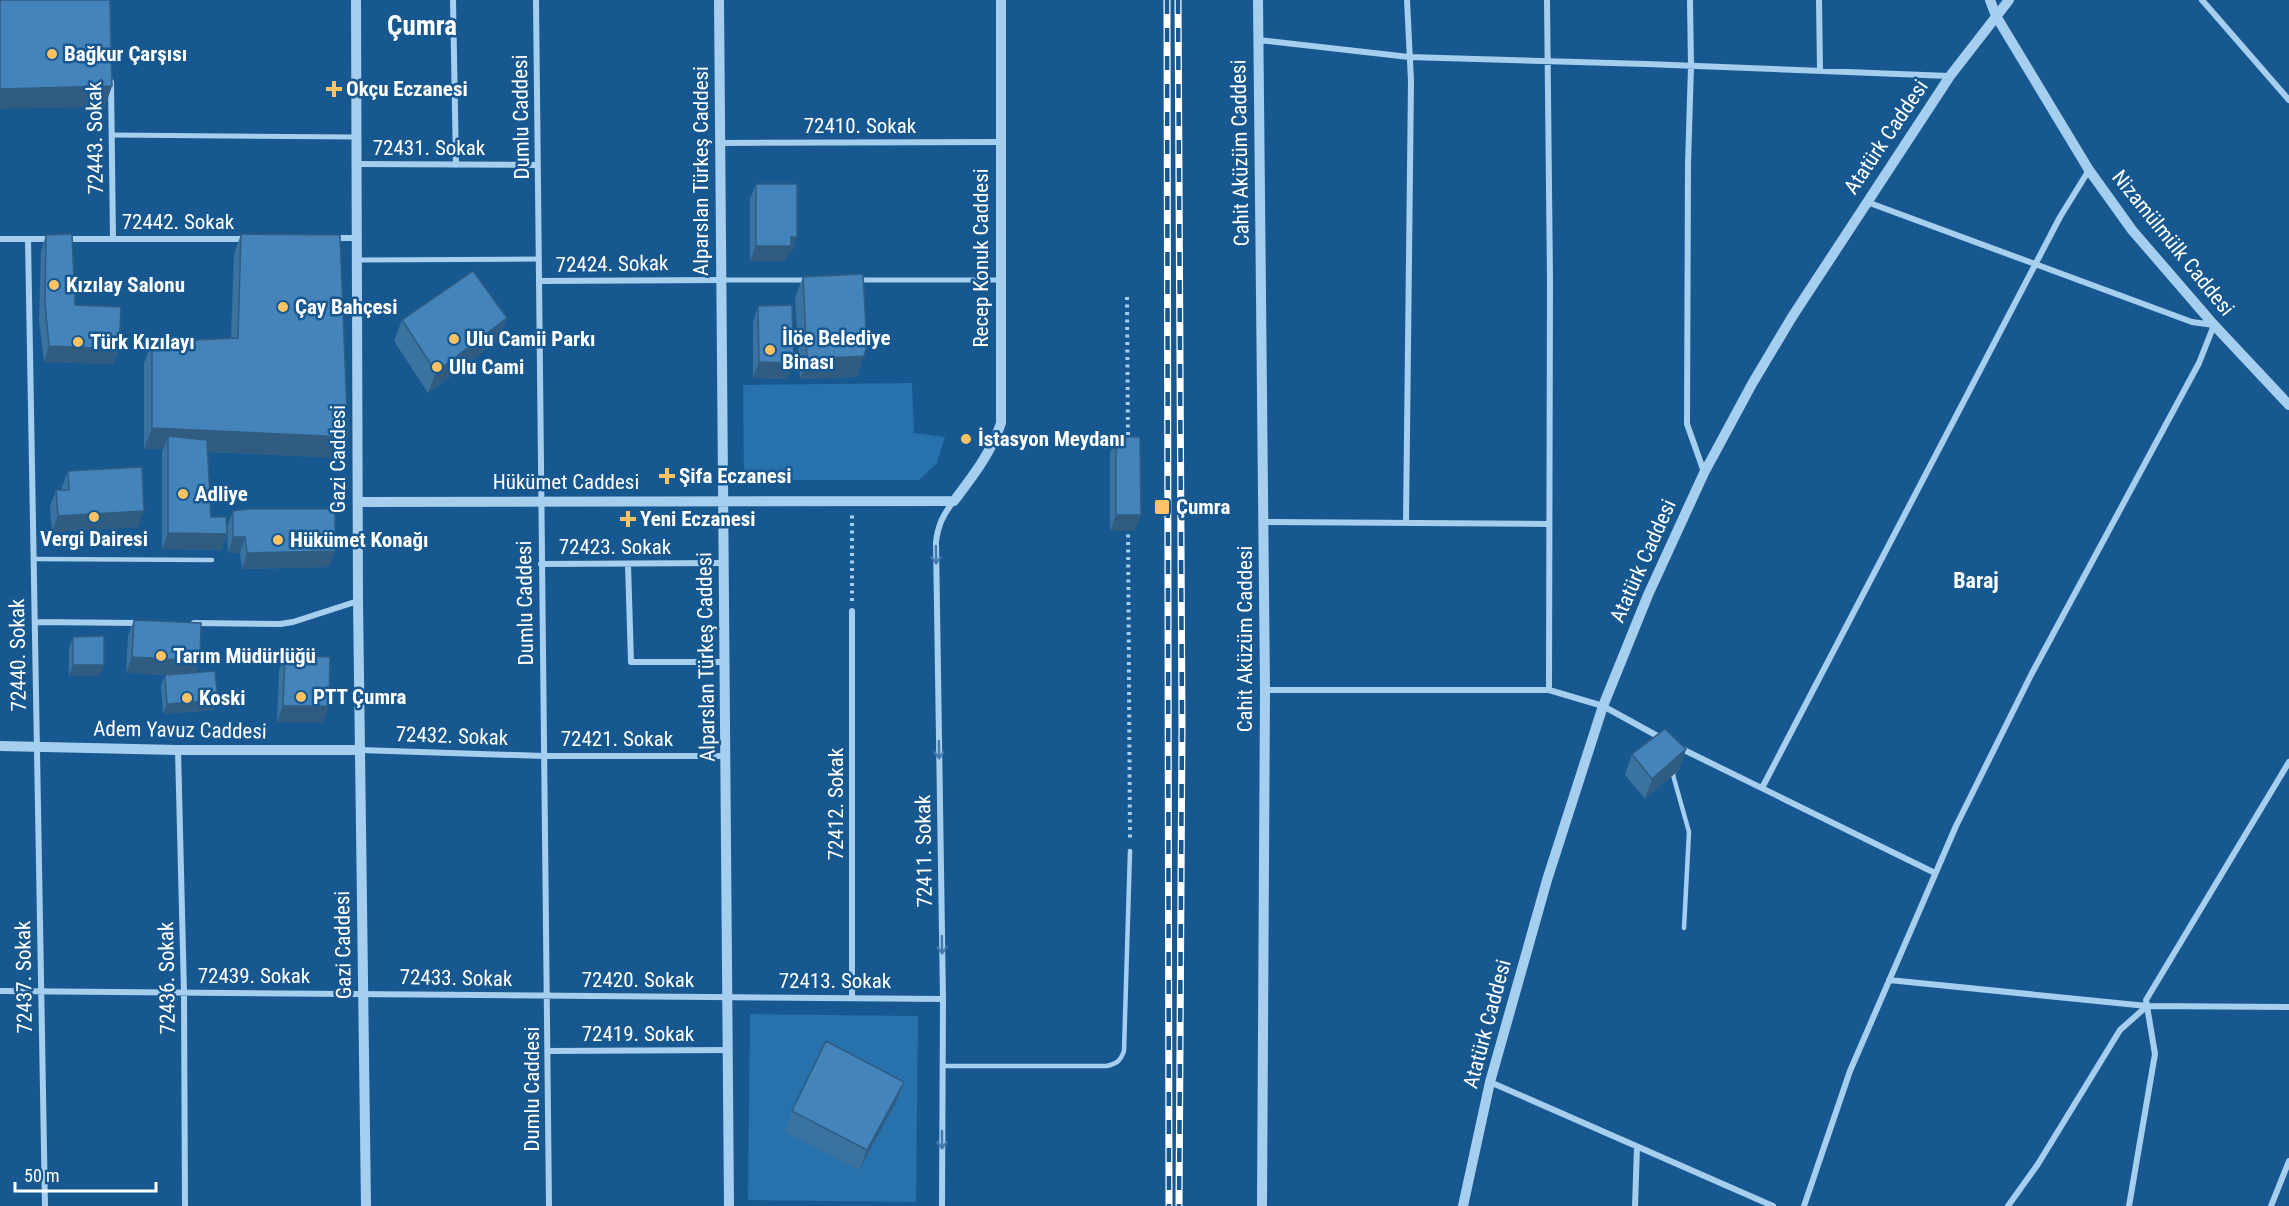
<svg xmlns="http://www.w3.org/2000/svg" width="2289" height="1206" viewBox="0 0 2289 1206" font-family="'Roboto Condensed',sans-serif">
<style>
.green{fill:#2771ac}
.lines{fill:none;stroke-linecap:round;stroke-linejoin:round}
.path{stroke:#a6ceef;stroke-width:4;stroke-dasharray:3 4.5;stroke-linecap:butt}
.service{stroke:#a6ceef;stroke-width:4.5}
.pedestrian{stroke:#a6ceef;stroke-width:5}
.minor{stroke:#a6ceef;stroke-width:6}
.tertiary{stroke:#a6ceef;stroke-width:10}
.rail-casing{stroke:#fff;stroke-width:7}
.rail{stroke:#185890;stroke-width:4.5;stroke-dasharray:14;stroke-linecap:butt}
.wall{fill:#3a72a0}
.shaded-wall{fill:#305c82}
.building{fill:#4484ba;stroke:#305c82;stroke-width:1.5}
.oneway{stroke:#437bac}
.poi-dot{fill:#ffc364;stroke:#185890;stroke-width:2}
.labels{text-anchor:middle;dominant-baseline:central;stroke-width:5;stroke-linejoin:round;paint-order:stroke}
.poi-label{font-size:21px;font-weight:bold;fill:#fff;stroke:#185890;text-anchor:start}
.street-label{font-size:21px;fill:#fff;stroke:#185890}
.neighbourhood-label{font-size:22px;font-weight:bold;fill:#fff;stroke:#185890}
.district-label{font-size:27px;font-weight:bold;fill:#fff;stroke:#185890}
</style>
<rect width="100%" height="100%" fill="#185890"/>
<!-- green -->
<path class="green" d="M912 383 914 433 945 437 937 463 919 480H744L743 385Z
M750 1014 918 1016 916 1202 748 1200Z"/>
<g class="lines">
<!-- path -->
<path class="path" d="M1127 297 1128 442
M1128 527 1130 841
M852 601V513"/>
<!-- service -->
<path class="service" d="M34 559 212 560
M1674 770 1673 775 1689 832 1684 928
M942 1066H1106C1116 1064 1120 1062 1124 1051L1130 851"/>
<!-- pedestrian -->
<path class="pedestrian" d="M112 135 356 137
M358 260 539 259
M721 280H806
M858 280H1001"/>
<!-- minor -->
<path class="minor" d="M453 0 456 165
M536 0 549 1206
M1547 0 1550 280 1549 690
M1690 0 1691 66 1688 164 1687 424 1704 472
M1819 0 1820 71
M2202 0 2289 100
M1258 40 1409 57 1646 64 1949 76
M111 82 113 239
M720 143 1000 142
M356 164 537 165
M334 238H356
M0 239H53
M28 239 45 1206
M67 239H245
M539 281 721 280
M1264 522 1549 524
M1406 523 1411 81 1407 0
M541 564 724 563
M628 564 631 662H725
M35 622 139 623
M194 623 280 624 293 622 358 601
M1265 690H1549L1603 706 1663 739
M1680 748 1935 873
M178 750 184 992 185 1206
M360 750 544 756H726
M1762 788 2060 217 2089 170
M1889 980 2147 1006 2289 1007
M0 991 943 999
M852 998V611
M548 1051 728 1050
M1490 1082 1773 1206
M942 1206 943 999 936 542C938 525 943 515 953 502
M1635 1206 1637 1147
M1804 1206 1850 1071 1956 826 2031 675 2199 363 2214 325 2192 322 1867 202
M2008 1206 2038 1164 2120 1030 2147 1006
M2129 1206 2155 1054 2146 1000 2289 762
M2271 1206 2289 1161"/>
<!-- tertiary -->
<path class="tertiary" d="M356 0 358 601 366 1206
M719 0 729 1206
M1258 0 1265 690 1262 1206
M1990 0 1996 16 2089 170 2132 230 2214 325 2289 405
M358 502 954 501C973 476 991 453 1001 423V0
M0 746 178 750H360
M1463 1206 1490 1082 1547 880 1603 706 1648 595 1704 473 1752 384 1792 317 1950 76 2009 0"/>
<defs>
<path id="rail" d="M1167 0 1169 1206
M1178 0 1182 725 1179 1206"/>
</defs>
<!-- rail casing -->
<use href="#rail" class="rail-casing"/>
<!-- rail -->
<use href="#rail" class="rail"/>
</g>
<!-- wall -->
<path class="wall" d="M756 184 792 253H788L785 261H750V199Z
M241 234 348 437 341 458 208 452 211 517 227 534 221 550 162 549V452L163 449H144V363L152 342 231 338 234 254Z
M46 235 75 305 119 349 113 364 44 362 39 320 41 251Z
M803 277 857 377 800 379 795 298Z
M758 306 788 379 753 378V322Z
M507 318 500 339 428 393 394 341 402 320Z
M1116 437 1135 531H1110V453Z
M68 471 138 527 52 532 50 506 56 490H62V487Z
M233 511 335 551 329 567 242 569 240 553H228L227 527Z
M134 620 195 673 214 710 163 714 161 686 165 675H166L126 673 128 636Z
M73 637 100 675 69 676V648Z
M285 655 323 722H277L279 671Z
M1686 749 1679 770 1645 799 1625 775 1632 754Z
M904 1082 896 1102 859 1170 784 1132 792 1111Z"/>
<!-- shaded-wall -->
<path class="shaded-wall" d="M112 86 105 107 0 109V89Z
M791 237H797L792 253H788L785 261H750L756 246Z
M507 318 500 339 428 393 436 372Z
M49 346 119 349 113 364 44 362Z
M864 356 857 377 800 379 807 359Z
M759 362 794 363 788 379 753 378Z
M152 428 348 437 341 458 168 450V436L163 449H144Z
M144 511 138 527 52 532 58 516Z
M1116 515H1141L1135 531H1110Z
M168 533 227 534 221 550 162 549Z
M233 537H245L240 553H228Z
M335 551 329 567 242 569 247 553Z
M132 657 200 661 194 676 126 673Z
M73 665H104L100 675 69 676Z
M218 700 214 710 163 714 167 704Z
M283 706H329L323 722H277Z
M1686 749 1679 770 1645 799 1652 779Z
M904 1082 896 1102 859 1170 867 1150Z"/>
<!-- building -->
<path class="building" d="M0 0H110L112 86 0 89Z
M756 184H797V237H791V246H756Z
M72 234 75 305 121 307 119 349 49 346 45 304 46 235Z
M241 234 340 235 348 437 152 428V342L238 338Z
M473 271 507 318 436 372 402 320Z
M863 274 867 345 864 356 807 359 803 277Z
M792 305 794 363 759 362 758 306Z
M168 436 207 440 211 517H226L227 534 168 533Z
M1116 437H1140L1141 515H1116Z
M142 467 144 511 58 516 56 490H69L68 471Z
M247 509H335V551L247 553 245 537H233V511Z
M134 620 201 623 200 661 132 657Z
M104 636V665H73V637Z
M285 655 330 657 329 706H283Z
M215 671 218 700 167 704 165 675Z
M1665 729 1686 749 1652 779 1632 754Z
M826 1041 904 1082 867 1150 792 1111Z"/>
<!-- one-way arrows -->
<defs><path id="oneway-shaft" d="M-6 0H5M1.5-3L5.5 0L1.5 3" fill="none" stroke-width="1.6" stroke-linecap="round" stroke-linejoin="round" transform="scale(1.5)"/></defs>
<g class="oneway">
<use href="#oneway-shaft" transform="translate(936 555) rotate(89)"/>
<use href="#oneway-shaft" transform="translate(939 750) rotate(89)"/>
<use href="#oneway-shaft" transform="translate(942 945) rotate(89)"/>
<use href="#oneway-shaft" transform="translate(942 1140) rotate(90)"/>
</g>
<!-- markers -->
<g class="poi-dot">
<circle cx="52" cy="54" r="6"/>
<path d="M331 80h6v6h6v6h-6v6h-6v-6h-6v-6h6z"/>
<circle cx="54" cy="285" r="6"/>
<circle cx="283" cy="307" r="6"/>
<circle cx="454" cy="339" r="6"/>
<circle cx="78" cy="342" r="6"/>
<circle cx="770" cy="350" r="6"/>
<circle cx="437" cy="367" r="6"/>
<circle cx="966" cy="439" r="6"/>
<path d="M664 467h6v6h6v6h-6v6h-6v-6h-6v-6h6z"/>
<circle cx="183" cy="494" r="6"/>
<rect x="1154" y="499" width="16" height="16" rx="3"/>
<circle cx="94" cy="517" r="6"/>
<path d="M625 510h6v6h6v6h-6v6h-6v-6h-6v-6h6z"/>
<circle cx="278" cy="540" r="6"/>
<circle cx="161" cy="656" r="6"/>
<circle cx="301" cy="697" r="6"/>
<circle cx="187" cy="698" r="6"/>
</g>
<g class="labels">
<!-- poi labels -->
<g class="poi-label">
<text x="64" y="54">Bağkur Çarşısı</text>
<text x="346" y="89">Okçu Eczanesi</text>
<text x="66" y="285">Kızılay Salonu</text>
<text x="295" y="307">Çay Bahçesi</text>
<text x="782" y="338">İlöe Belediye<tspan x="782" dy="24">Binası</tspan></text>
<text x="466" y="339">Ulu Camii Parkı</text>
<text x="90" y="342">Türk Kızılayı</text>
<text x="449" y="367">Ulu Cami</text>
<text x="978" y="439">İstasyon Meydanı</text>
<text x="679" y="476">Şifa Eczanesi</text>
<text x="195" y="494">Adliye</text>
<text x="1176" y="507">Çumra</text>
<text x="640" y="519">Yeni Eczanesi</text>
<text x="94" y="539" text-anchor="middle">Vergi Dairesi</text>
<text x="290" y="540">Hükümet Konağı</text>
<text x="173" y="656">Tarım Müdürlüğü</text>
<text x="313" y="697">PTT Çumra</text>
<text x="199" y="698">Koski</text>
</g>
<!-- street labels -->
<g class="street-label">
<text transform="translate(521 117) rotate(-91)">Dumlu Caddesi</text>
<text x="860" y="126">72410. Sokak</text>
<text transform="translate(1886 137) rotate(-56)">Atatürk Caddesi</text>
<text transform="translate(95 138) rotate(-91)">72443. Sokak</text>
<text x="429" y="148">72431. Sokak</text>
<text transform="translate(1240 153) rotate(-91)">Cahit Aküzüm Caddesi</text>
<text transform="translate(701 171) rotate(-90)">Alparslan Türkeş Caddesi</text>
<text x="178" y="222">72442. Sokak</text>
<text transform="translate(2173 243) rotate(51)">Nizamülmülk Caddesi</text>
<text transform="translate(981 258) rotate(-90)">Recep Konuk Caddesi</text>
<text transform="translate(612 264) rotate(-1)">72424. Sokak</text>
<text transform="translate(338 459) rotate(-90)">Gazi Caddesi</text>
<text x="566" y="482">Hükümet Caddesi</text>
<text x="615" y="547">72423. Sokak</text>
<text transform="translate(1643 561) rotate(-66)">Atatürk Caddesi</text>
<text transform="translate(525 603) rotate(-91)">Dumlu Caddesi</text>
<text transform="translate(1245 639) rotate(-90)">Cahit Aküzüm Caddesi</text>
<text transform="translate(18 655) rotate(-91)">72440. Sokak</text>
<text transform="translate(706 657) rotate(-91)">Alparslan Türkeş Caddesi</text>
<text transform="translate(180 730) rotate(1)">Adem Yavuz Caddesi</text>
<text transform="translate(452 736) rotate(2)">72432. Sokak</text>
<text x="617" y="739">72421. Sokak</text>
<text transform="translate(836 804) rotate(-90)">72412. Sokak</text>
<text transform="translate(924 851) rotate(-91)">72411. Sokak</text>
<text transform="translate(343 945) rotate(-91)">Gazi Caddesi</text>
<text x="254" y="976">72439. Sokak</text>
<text transform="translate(24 977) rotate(-91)">72437. Sokak</text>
<text transform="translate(167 978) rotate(-91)">72436. Sokak</text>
<text transform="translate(456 978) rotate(1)">72433. Sokak</text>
<text x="638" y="980">72420. Sokak</text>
<text x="835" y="981">72413. Sokak</text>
<text transform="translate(1487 1024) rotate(-75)">Atatürk Caddesi</text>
<text x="638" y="1034">72419. Sokak</text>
<text transform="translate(532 1089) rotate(-90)">Dumlu Caddesi</text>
</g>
<!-- neighbourhood labels -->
<g class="neighbourhood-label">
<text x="1976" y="580">Baraj</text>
</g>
<!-- district labels -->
<g class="district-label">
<text x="422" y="26">Çumra</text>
</g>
</g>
<!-- scale -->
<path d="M15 1182v9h141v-9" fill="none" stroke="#ffffff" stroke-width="3"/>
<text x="24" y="1182" font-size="18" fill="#ffffff" stroke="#185890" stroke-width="4.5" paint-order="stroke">50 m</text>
</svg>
